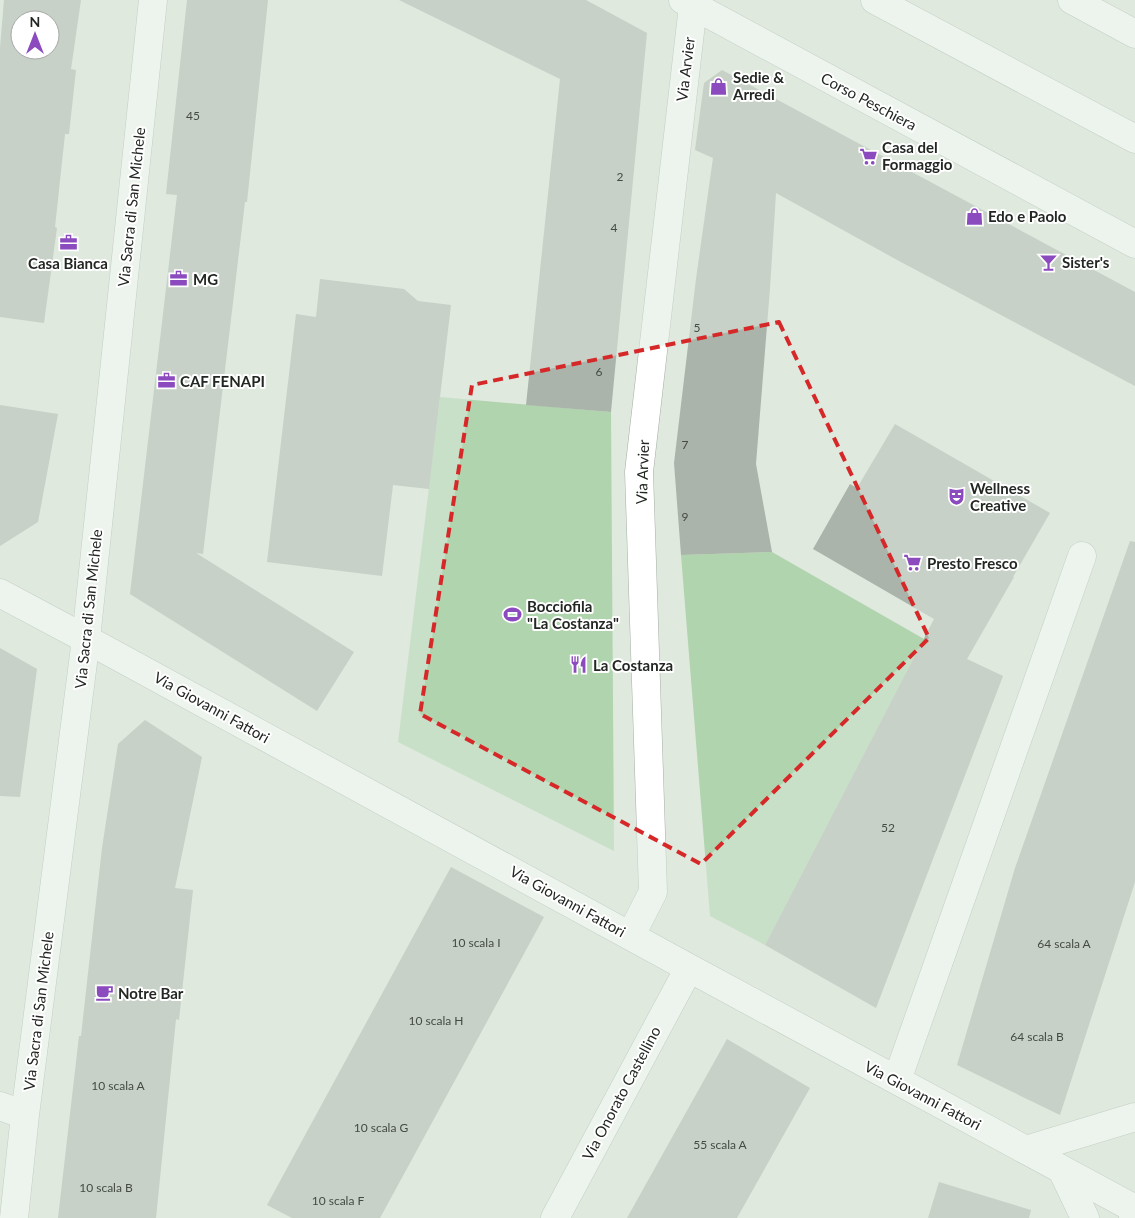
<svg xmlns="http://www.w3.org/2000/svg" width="1135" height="1218" viewBox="0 0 1135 1218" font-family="Lato,sans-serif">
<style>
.park{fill:#b0d4ae}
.building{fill:#aab4aa;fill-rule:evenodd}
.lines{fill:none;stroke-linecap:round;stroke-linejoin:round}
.street-casing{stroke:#a5afa5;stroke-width:29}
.secondary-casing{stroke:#a5afa5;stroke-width:29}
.street{stroke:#fff;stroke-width:28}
.secondary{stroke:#fff;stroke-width:28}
.marked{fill:none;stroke:#d62828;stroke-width:4;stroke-dasharray:10 6;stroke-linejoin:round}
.labels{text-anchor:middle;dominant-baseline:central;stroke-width:4;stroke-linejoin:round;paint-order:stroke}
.number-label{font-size:12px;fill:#454a45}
.street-label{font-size:15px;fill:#232723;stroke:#fff}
.poi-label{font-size:15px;font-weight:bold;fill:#232723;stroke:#fff;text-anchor:start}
</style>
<rect width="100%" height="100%" fill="#dfe9de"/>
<!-- park -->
<path class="park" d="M440 397 611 412 614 851 398 742Z
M772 552 924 639 765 945 710 916 681 555Z"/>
<!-- building -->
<path class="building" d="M4 0H81L71 69 76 70 69 134H65L55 227 57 228 44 323 0 317V48ZM20 20H50V50H20Z
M187 0H268L247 202H245L203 554 196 553 354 652 317 711 130 594 177 195 166 194Z
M399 0H586L647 33 611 412 526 405 560 79Z
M722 70 1135 292V386L899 261 776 193 770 288 756 464 772 552 681 555 674 463 696 279 713 158 695 150 704 83Z
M320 279 404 289 418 301 451 305 429 489 393 485 382 576 267 562 296 314 316 317Z
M0 405 58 414 38 522 0 546Z
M895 424 1050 513 1013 577H1014L967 659 1003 676 876 1008 765 945 934 619 813 549 850 484 857 488Z
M1130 541 1135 542V882L1060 1115 957 1065 1015 868Z
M0 648 37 669 20 797 0 796Z
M145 720 202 757 175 888 193 890 179 1020 176 1019 156 1218H58L79 1036H81L102 848 118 744Z
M451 867 544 917 380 1218H292L267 1205Z
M727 1039 810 1088 737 1218H627Z
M939 1182 1031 1210 1029 1218H928Z"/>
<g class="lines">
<defs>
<path id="street" d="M683 0 1135 244
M1072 0 1135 34
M0 593 86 639 689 968 1135 1209
M631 935 653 892 639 472 693 6
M897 1080 1082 556
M0 1106 25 1115
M14 1218 25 1115 86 639 153 0
M555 1218 689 968"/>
<path id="secondary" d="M875 0 1135 139
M1026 1150 1135 1117
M1062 1170 1085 1218
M1133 1218 1135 1213"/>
</defs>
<!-- street casing -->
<use href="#street" class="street-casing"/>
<!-- secondary casing -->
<use href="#secondary" class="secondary-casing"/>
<!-- street -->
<use href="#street" class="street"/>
<!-- secondary -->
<use href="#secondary" class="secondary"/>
</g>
<!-- marked area -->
<path d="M0 0H1135V1218H0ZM779 322 929 638 701 864 420 714 472 385Z" fill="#dfe9de" fill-opacity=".55" fill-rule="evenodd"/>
<path class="marked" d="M779 322 929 638 701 864 420 714 472 385Z"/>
<!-- icons -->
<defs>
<symbol id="shop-bare" viewBox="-9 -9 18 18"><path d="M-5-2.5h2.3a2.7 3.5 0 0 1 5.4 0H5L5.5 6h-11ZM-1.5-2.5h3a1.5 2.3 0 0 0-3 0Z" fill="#8c4abf" stroke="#fff" stroke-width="2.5" paint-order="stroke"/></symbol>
<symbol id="supermarket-bare" viewBox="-9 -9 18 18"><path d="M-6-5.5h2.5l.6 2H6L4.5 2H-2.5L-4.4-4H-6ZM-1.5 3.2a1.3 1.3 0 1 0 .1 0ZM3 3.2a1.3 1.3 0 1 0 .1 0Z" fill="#8c4abf" stroke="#fff" stroke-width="2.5" paint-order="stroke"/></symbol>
<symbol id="office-bare" viewBox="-9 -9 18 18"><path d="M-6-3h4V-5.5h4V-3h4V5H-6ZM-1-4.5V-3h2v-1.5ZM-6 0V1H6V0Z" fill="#8c4abf" stroke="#fff" stroke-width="2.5" paint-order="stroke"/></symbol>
<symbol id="bar-bare" viewBox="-9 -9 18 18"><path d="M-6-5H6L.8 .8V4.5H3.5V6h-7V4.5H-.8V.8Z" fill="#8c4abf" stroke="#fff" stroke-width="2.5" paint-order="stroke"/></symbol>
<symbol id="theatre-bare" viewBox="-9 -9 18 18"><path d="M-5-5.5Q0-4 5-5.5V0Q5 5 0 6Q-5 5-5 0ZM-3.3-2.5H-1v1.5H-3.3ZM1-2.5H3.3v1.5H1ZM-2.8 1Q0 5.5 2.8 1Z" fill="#8c4abf" stroke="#fff" stroke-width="2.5" paint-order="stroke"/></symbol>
<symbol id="stadium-bare" viewBox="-9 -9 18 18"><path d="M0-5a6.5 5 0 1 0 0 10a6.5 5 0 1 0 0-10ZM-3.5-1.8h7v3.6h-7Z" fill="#8c4abf" stroke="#fff" stroke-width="2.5" paint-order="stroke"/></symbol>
<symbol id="restaurant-bare" viewBox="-9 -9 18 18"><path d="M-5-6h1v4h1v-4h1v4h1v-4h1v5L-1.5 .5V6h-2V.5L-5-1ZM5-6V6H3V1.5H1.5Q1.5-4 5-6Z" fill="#8c4abf" stroke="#fff" stroke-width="2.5" paint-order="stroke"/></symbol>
<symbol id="cafe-bare" viewBox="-9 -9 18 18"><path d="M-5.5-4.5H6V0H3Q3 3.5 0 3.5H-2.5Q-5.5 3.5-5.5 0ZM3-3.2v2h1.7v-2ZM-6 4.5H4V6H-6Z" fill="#8c4abf" stroke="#fff" stroke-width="2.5" paint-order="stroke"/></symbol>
</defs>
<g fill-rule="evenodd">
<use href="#shop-bare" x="706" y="74" width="25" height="25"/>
<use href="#supermarket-bare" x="856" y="144" width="25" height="25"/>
<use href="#shop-bare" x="962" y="204" width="25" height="25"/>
<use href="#office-bare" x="56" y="230" width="25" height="25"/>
<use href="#bar-bare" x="1036" y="250" width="25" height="25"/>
<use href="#office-bare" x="166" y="266" width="25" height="25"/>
<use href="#office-bare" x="154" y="368" width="25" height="25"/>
<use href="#theatre-bare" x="944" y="484" width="25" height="25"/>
<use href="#supermarket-bare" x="900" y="550" width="25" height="25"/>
<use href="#stadium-bare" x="500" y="602" width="25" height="25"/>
<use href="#restaurant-bare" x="566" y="652" width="25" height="25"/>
<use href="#cafe-bare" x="92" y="980" width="25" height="25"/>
</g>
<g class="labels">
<!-- number labels -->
<g class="number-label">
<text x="193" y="115">45</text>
<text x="620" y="176">2</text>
<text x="614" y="227">4</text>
<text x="697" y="327">5</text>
<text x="599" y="371">6</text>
<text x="685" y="444">7</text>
<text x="685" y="516">9</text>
<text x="888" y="827">52</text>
<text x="476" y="942">10 scala I</text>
<text x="1064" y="943">64 scala A</text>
<text x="436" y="1020">10 scala H</text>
<text x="1037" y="1036">64 scala B</text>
<text x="118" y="1085">10 scala A</text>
<text x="381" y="1127">10 scala G</text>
<text x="720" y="1144">55 scala A</text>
<text x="106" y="1187">10 scala B</text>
<text x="338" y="1200">10 scala F</text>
</g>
<!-- street labels -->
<g class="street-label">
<text transform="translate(685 69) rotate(-83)">Via Arvier</text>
<text transform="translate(869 101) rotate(28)">Corso Peschiera</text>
<text transform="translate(131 207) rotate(-84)">Via Sacra di San Michele</text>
<text transform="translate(642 472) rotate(-88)">Via Arvier</text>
<text transform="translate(88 609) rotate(-84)">Via Sacra di San Michele</text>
<text transform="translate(212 707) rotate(29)">Via Giovanni Fattori</text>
<text transform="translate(568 901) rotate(29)">Via Giovanni Fattori</text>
<text transform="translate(38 1011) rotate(-83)">Via Sacra di San Michele</text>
<text transform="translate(621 1093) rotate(-62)">Via Onorato Castellino</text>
<text transform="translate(923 1095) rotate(28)">Via Giovanni Fattori</text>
</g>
<!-- poi labels -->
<g class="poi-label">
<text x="733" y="77">Sedie &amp;<tspan x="733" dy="17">Arredi</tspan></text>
<text x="882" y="147">Casa del<tspan x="882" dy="17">Formaggio</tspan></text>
<text x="988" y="216">Edo e Paolo</text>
<text x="1062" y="262">Sister's</text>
<text x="68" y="263" text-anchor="middle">Casa Bianca</text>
<text x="193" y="279">MG</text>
<text x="180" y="381">CAF FENAPI</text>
<text x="970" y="488">Wellness<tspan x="970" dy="17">Creative</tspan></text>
<text x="927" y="563">Presto Fresco</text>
<text x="527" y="606">Bocciofila<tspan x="527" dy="17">"La Costanza"</tspan></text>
<text x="593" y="665">La Costanza</text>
<text x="118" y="993">Notre Bar</text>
</g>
</g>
<!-- north arrow -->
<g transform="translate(35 35)"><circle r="24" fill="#ffffff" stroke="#a7a9a7"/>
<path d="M0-4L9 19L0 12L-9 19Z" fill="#8c4abf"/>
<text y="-8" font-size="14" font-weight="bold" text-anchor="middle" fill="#232723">N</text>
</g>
</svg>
